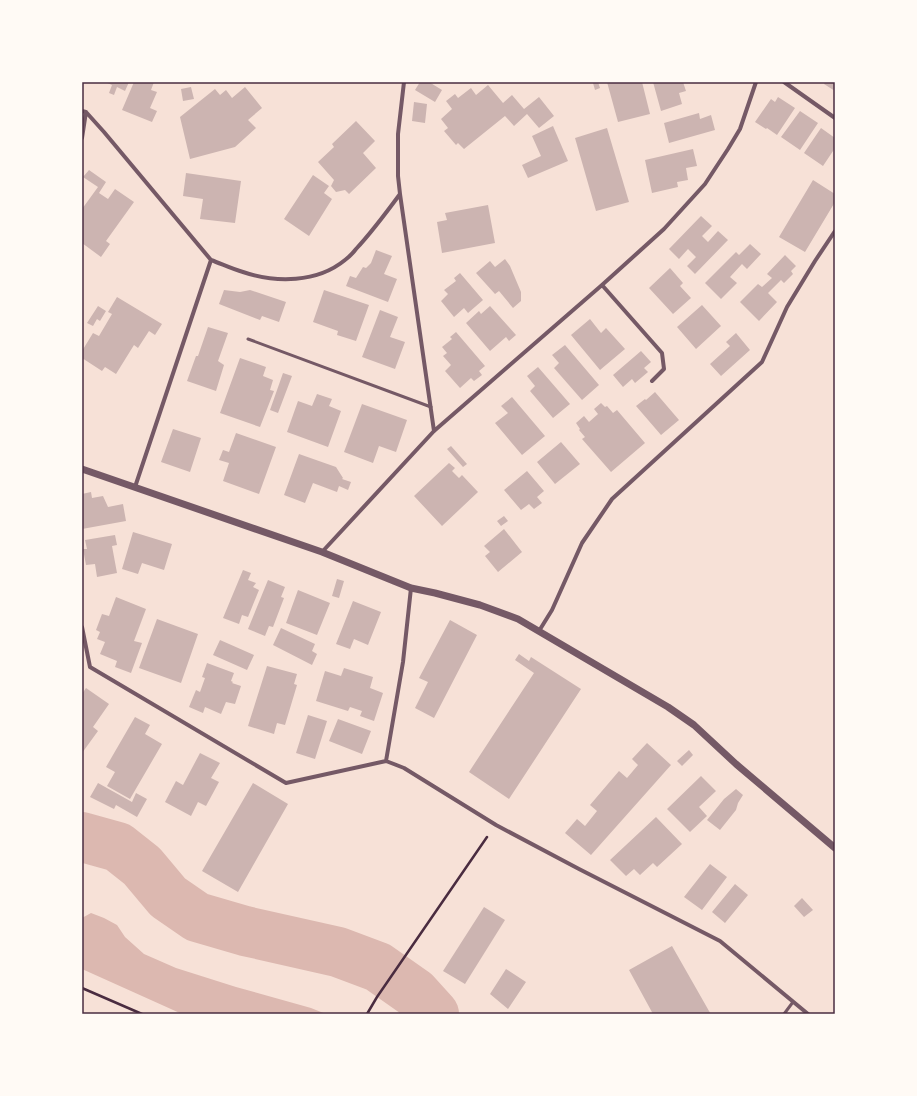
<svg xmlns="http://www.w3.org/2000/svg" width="917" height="1096" viewBox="0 0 917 1096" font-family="'Fira Sans Condensed',sans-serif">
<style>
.water{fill:#dcb8b0}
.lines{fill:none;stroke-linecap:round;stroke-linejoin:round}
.river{stroke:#dcb8b0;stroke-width:50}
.building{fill:#ccb4b1}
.path{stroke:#4a2c40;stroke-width:2.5}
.service{stroke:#755966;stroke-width:3}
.minor{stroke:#755966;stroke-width:4}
.tertiary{stroke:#755966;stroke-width:7}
.neatline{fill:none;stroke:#4a2c40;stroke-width:1.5}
</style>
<rect width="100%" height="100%" fill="#f7e1d7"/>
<!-- water -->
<path class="water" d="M91 913 104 918 117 925 125 937 144 954 176 968 236 987 311 1008 326 1014H182L82 969V918Z"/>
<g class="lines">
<!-- river -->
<path class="river" d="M82 837 118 847 142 866 168 897 197 917 245 931 338 952 378 967 415 993 434 1014"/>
</g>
<!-- building -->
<path class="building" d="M105 82H129L125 91 117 87 114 95 109 93 112 85Z
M134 82H154L151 90 157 92 150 108 157 111 152 122 122 110Z
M420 82H429L442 90 435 102 415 90Z
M595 82H598L600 88 595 90 593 83Z
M607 82H642L650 114 618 122Z
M653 82H683L686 91 679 93 682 104 661 111Z
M825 82H835V91L824 84Z
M488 85 503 103 512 95 524 109 539 97 554 116 539 128 527 114 514 126 505 116 464 149 458 143 456 145 444 131 448 128 441 119 452 109 446 101 455 94 458 98 471 88 476 95Z
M191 87 194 99 183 101 181 89Z
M245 87 262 108 248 120 256 128 235 147 190 159 180 117 215 89 220 95 226 90 232 98Z
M778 97 795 108 777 135 767 128 766 129 755 122 771 99 775 102Z
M414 102 427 104 425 123 412 121Z
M800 111 818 123 800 150 781 137Z
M699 113 700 119 711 115 715 130 669 143 664 123Z
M356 121 375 141 363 153 376 168 349 194 345 190 336 192 331 186 334 180 318 162 334 147 332 144Z
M553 126 568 161 528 178 522 165 541 156 532 136Z
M607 128 629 202 596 211 575 138Z
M821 128 835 138V148L823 166 804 153Z
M693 149 697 166 686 168 688 180 677 182 678 187 652 193 645 160Z
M89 170 106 182 99 193 108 199 115 189 134 202 106 241 110 244 101 257 82 243V209L98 187 83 177Z
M186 173 241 181 235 223 200 219 203 199 183 196Z
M313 175 329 186 324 193 332 199 309 236 284 219Z
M813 180 835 194V202L805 252 779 237Z
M488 205 495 243 442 253 437 222 447 220 445 213Z
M701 216 712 226 702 236 708 242 718 231 728 240 695 274 687 266 696 257 688 249 679 259 669 249Z
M750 244 761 254 747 269 742 264 730 277 737 283 721 299 705 283 736 252 739 255Z
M376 250 392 256 384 274 397 279 388 302 346 286 350 276 356 278 363 267 366 268 371 263Z
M785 255 796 266 791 271 793 274 784 283 781 280 768 293 777 302 759 321 740 302 758 284 762 287 772 278 767 274Z
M505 259 510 266 521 292V301L513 308 499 291 495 294 476 273 490 261 495 267Z
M670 268 683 283 680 286 691 298 673 314 649 288Z
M460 273 483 300 468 313 464 308 454 317 441 301 448 294 444 290 456 281 454 278Z
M224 290 240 292 250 290 286 302 279 322 262 316 260 320 219 304Z
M324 290 369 305 356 341 337 335 338 331 313 322Z
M117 297 162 324 155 335 149 331 138 348 134 345 116 374 105 367 102 371 82 358V351L93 333 99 336 112 314 108 312Z
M702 305 721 326 696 349 677 327Z
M98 306 106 311 100 321 97 319 93 326 87 323Z
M490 306 516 335 509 341 506 337 490 351 466 323 479 311 481 314Z
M380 310 398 317 390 337 405 342 395 369 362 357Z
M590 319 601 333 606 328 625 349 600 370 571 335Z
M208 327 228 333 218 361 224 365 216 391 187 381 196 356H198Z
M456 332 485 366 479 371 482 375 474 381 471 378 460 388 445 371 451 365 443 356 447 353 442 347 452 339 450 337Z
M736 333 750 350 721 376 710 364 730 346 726 342Z
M565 345 599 385 582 400 554 368 559 363 552 355Z
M641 351 651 362 644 368 648 372 635 383 632 379 623 387 613 375Z
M240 358 266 367 263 376 273 380 270 390 274 391 260 427 220 413Z
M538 367 570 404 553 418 530 391 535 386 527 376Z
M283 373 292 376 278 413 270 410Z
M655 392 679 420 661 435 636 406 645 399 646 400Z
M317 394 332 399 329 406 341 411 328 447 287 432 298 401 312 406Z
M512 397 545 436 522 455 495 423 508 413 501 406Z
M601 403 605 407 607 406 613 413 617 410 645 443 611 472 582 439 585 437 579 430 580 429 576 423 584 416 589 422 598 414 594 409Z
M362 404 407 420 396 452 379 446 373 463 344 452Z
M173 429 201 438 190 472 161 462Z
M236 433 276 447 259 494 223 481 229 463 219 460 223 450 229 452Z
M561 442 580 464 555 484 537 462Z
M451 446 467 464 463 467 447 449Z
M299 454 336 467 343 478 342 479 351 482 348 490 339 486 337 492 313 483 305 503 284 495Z
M449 463 455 468 452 471 459 478 462 475 478 492 442 526 414 496Z
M527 471 544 491 537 497 542 503 534 509 529 504 521 510 504 490Z
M91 492 92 498 103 496 108 507 123 504 126 521 82 529V494Z
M504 516 508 521 501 526 497 521Z
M504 529 522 552 498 572 485 556 490 552 484 546Z
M133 532 172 544 164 570 142 563 138 574 122 569Z
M115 535 117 545 112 546 117 573 97 577 95 564 86 565 83 549H87L85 540Z
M243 570 251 573 248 580 256 583 253 587 259 590 248 617 242 615 239 624 223 618Z
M337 579 344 581 339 598 332 596Z
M268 580 285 587 281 597 284 598 273 627 269 626 265 636 248 629Z
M298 590 330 603 317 635 286 623Z
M116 597 146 609 134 641 142 643 131 673 115 667 117 661 100 654 105 642 97 639 100 632 96 630 102 614 109 616Z
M353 601 381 612 368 645 354 639 350 649 336 644Z
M157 619 198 634 181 683 139 668Z
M450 620 477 635 434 718 415 708 428 682 419 678Z
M281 628 315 644 312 651 317 654 312 665 273 645Z
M220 640 254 655 247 670 213 655Z
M519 654 529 661 531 657 581 689 509 799 469 772 534 673 515 660Z
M207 663 234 673 231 681 233 682 232 683 241 686 235 704 226 702 221 714 205 707 203 713 189 707 196 690 200 692 205 678 202 677Z
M267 666 297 674 294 684 297 685 285 725 277 723 274 734 248 726Z
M344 668 373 677 370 688 383 693 374 721 360 716 362 711 350 707 348 711 316 701 325 671 341 676Z
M86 688 109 704 93 727 98 731 82 753V694Z
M308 715 327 721 315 759 296 753Z
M135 717 150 725 145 734 162 744 130 799 107 786 115 772 106 767Z
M338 719 371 731 362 754 329 741Z
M647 743 671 765 591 855 565 833 577 819 585 826 597 811 590 805 619 771 627 778 638 765 632 759Z
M689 750 693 755 682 766 677 761Z
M200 753 220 763 211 778 219 782 206 806 198 802 191 816 165 802 176 781 183 785Z
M701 776 716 791 699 807 707 816 690 832 667 809Z
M98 783 132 802 136 793 147 799 137 817 116 805 114 809 90 797Z
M253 783 288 804 238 892 202 871Z
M736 789 743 795 738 803 736 810 720 830 707 820 724 799Z
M656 817 682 844 657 867 653 863 640 875 634 869 626 876 610 860Z
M710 864 727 877 702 910 684 897Z
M735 884 748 895 725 923 712 912Z
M802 898 813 910 804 917 794 906Z
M484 907 505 920 465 984 443 971Z
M672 946 709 1011 711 1014H653L629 970Z
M506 969 526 982 508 1009 490 994Z"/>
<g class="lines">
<!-- path -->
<path class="path" d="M82 988 142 1014
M367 1014 377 997 487 837"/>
<!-- service -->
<path class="service" d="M248 339 431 407
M784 1014 793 1002"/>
<!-- minor -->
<path class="minor" d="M404 82 398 134V176L400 194 434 431
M784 82 835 118
M82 111 86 112 104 132 211 260 135 487
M82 138 86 112
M211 260C222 264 232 269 243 272 276 283 317 283 345 260 349 257 353 253 356 249 372 232 386 213 400 194
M602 285 662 353 664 369 652 381
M322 552 434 431 602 285 664 229 705 184 728 149 740 129 756 82
M82 627 90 667 286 783 386 761 404 768 496 825 579 869 720 941 808 1014
M539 631 552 610 582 543 612 499 762 362 787 307 815 261 835 231
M386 761 403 662 411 588"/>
<!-- tertiary -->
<path class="tertiary" d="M82 469 322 552 411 588 435 593 480 605 518 619 668 707 694 725 736 764 835 848"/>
</g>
<!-- border -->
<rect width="917" height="1096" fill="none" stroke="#fffaf5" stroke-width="166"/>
<rect x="83" y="83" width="751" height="930" class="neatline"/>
</svg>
